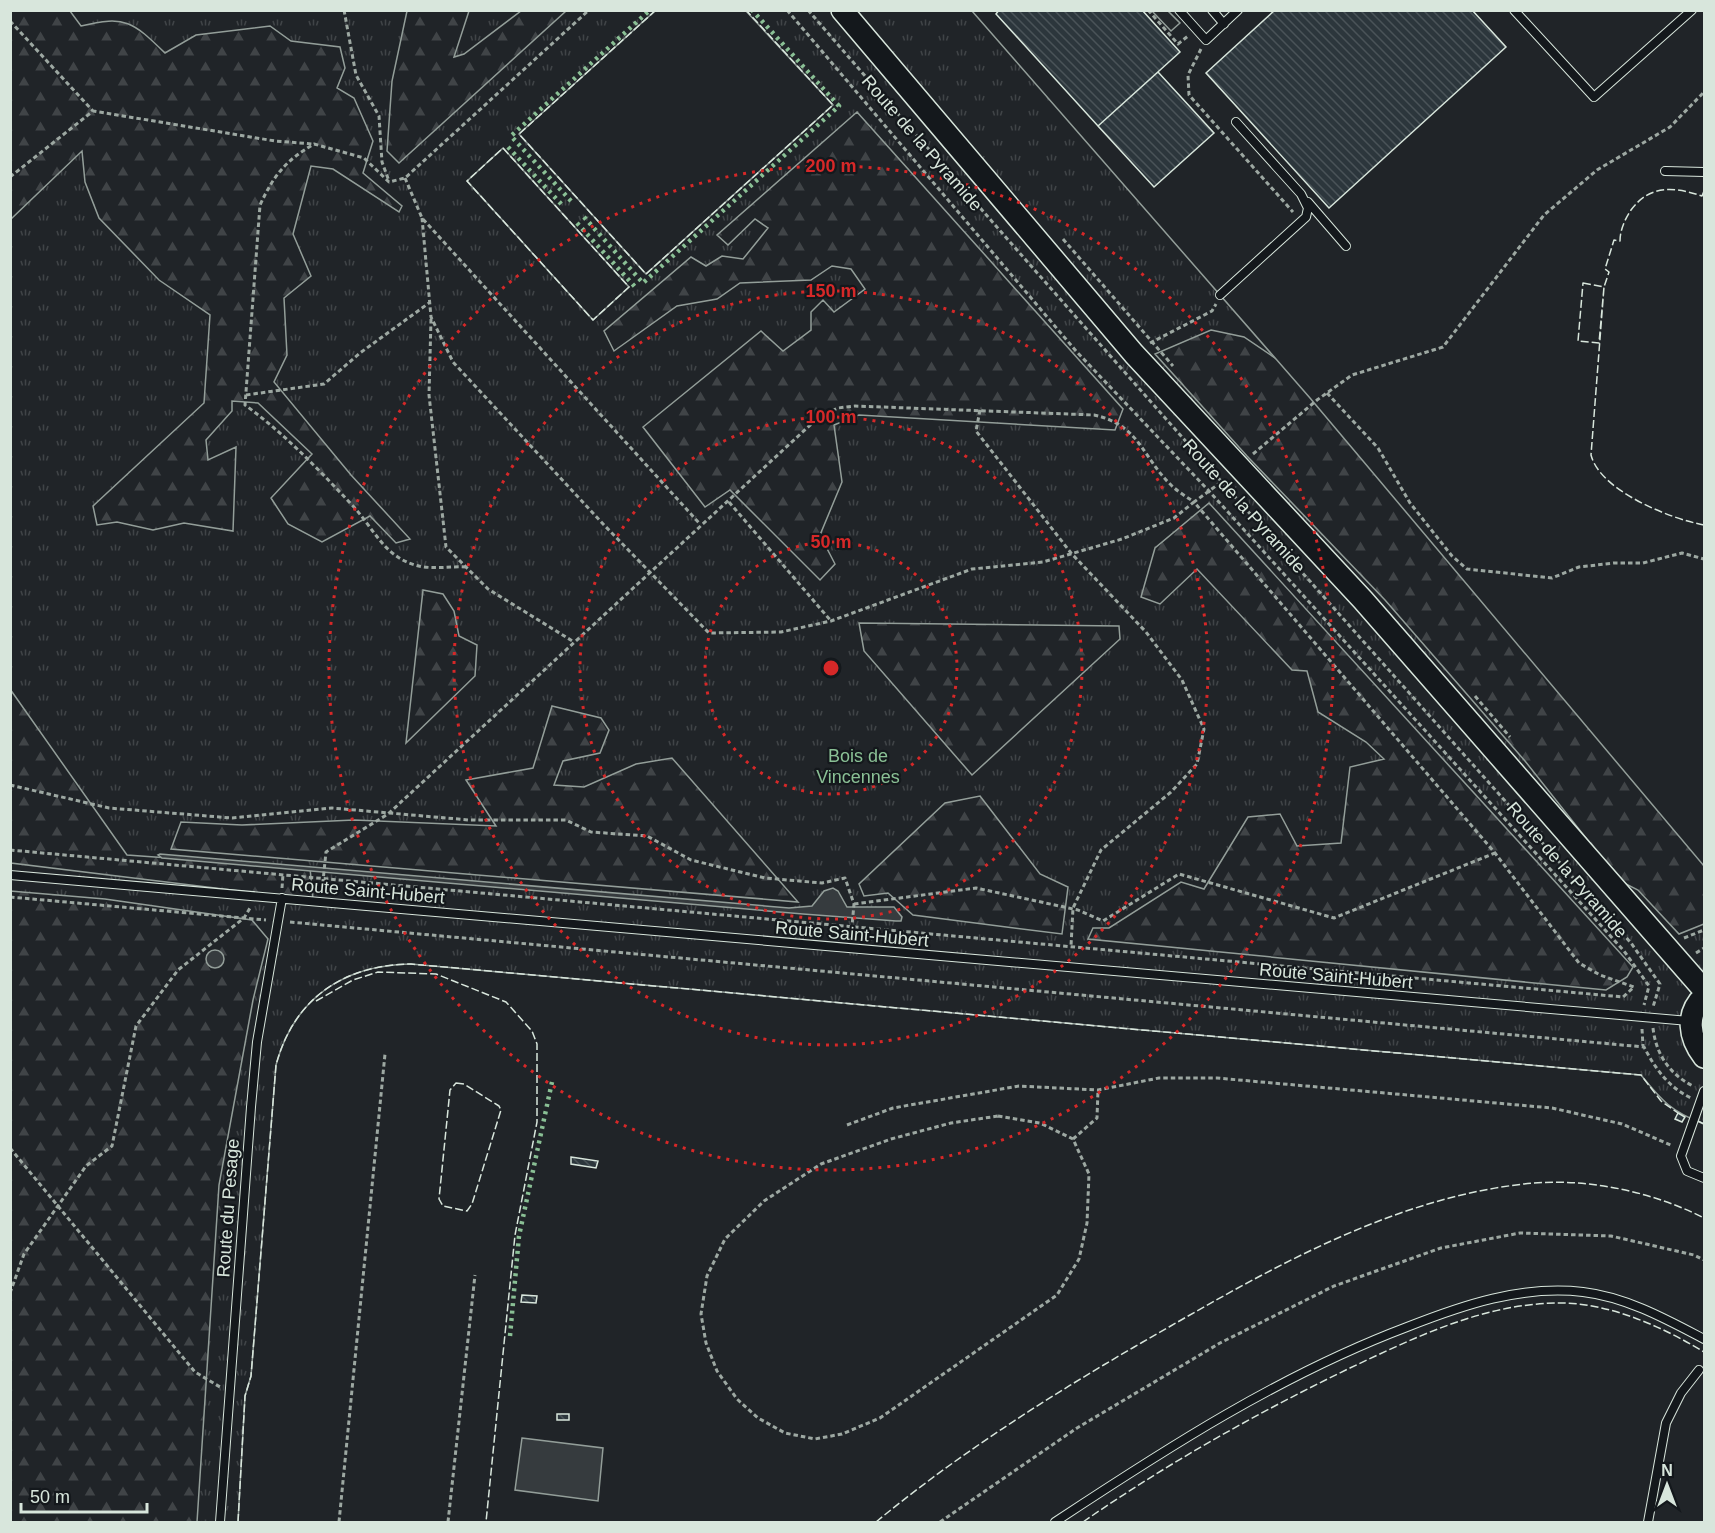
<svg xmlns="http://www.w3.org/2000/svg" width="1715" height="1533" viewBox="0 0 1715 1533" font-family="Arial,sans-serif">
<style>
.grass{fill:url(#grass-tufts);stroke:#939e99;stroke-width:1.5}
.forest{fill:url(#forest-firs);stroke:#939e99;stroke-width:1.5}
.pitch{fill:#202428;stroke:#939e99;stroke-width:1.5}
.parking{fill:#24282b;stroke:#939e99;stroke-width:1.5}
.water{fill:#363b3e;stroke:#939e99;stroke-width:1.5}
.building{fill:url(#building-back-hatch);stroke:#d8e6dc;stroke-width:1.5}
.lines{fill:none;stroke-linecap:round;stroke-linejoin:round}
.lane-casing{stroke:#d8e6dc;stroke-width:10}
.secondary-casing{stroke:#d8e6dc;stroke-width:24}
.path{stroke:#9da8a2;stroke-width:3;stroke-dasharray:4.5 3;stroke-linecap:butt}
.lane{stroke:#14181c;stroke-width:8}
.secondary{stroke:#14181c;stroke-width:21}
.hedge{stroke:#8ac095;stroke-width:4.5;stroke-dasharray:3 4.5;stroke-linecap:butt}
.fence{stroke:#d8e6dc;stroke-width:1.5;stroke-dasharray:8 3;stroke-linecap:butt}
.ring{fill:none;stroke:#d62828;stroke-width:3;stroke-dasharray:3 6}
.labels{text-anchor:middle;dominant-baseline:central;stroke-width:4.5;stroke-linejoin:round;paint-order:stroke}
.street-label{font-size:18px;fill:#d8e6dc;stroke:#14181c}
.park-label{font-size:18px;fill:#8ac095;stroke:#14181c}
.centre{fill:#d62828;stroke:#14181c;stroke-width:3}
.ring-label{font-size:18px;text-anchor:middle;font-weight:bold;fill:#d62828;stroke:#14181c;stroke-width:4.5;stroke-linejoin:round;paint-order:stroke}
</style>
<defs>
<pattern id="grass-tufts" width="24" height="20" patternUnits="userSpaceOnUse" patternTransform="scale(1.5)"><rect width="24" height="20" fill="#202428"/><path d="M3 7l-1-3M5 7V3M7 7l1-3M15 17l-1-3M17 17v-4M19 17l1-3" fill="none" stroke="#404447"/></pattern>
<pattern id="forest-firs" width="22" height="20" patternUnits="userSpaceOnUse" patternTransform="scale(1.5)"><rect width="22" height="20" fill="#202428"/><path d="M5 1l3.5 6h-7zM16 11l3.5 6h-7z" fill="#404447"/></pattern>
<pattern id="building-back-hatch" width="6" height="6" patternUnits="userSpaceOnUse" patternTransform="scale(1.5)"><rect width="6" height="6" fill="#2c363c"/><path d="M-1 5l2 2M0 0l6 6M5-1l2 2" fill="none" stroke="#4a5358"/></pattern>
</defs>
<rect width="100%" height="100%" fill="#14181c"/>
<!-- grass -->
<path class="grass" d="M10 11H1704V1522H11Z"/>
<!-- forest -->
<path class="forest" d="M11 10 70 11 81 26C126 15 133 22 165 53L196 35 270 26 291 41 340 47 345 68 337 88 354 98 373 141 363 173 402 206 399 212 333 169 311 166 293 234 311 276 284 298 287 355 274 382 351 475 410 539 396 543 370 516 322 542 288 524 271 498 312 454 258 403 232 401V411L206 440 208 460 236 447 233 531 184 523 153 530 117 522 97 525 93 506 204 403 210 315 159 280 99 218 85 182 82 151 11 219Z
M407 11H469L454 57 464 54 521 11H566L399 163 387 151 392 81Z
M857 112 1123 409 1115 430 859 415 834 425 842 482 820 535 835 564 820 580 730 490 705 507 643 427 761 331 783 351 811 330V312L823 300 834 312 865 289 851 269 832 266 811 280 740 283 717 299 677 306 614 351 604 331 691 257 706 266 722 256 743 259 768 228 755 219 728 245 717 235Z
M1211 330 1244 337 1281 362 1704 536V924L1679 934 1638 890 1620 881 1525 761 1385 600 1247 456 1155 354Z
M1209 503 1633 967 1627 977 1606 990 1088 939 1093 928H1109L1181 882 1204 889 1248 817 1280 814 1297 846 1341 843 1350 767 1384 759 1366 742 1318 712 1307 671 1292 670 1197 569 1160 604 1141 597 1155 548Z
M423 590 443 594 454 611 459 636 477 645 475 676 406 743Z
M859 623 1119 626 1120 639 972 775 864 651Z
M10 689 127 855 310 868 313 900 11 863Z
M552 706 601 718 609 730 600 753 563 761 554 785 584 787 636 764 672 758 798 902 171 849 181 822 242 825 354 820 496 826 466 780 533 768Z
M980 796 1040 874 1068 887 1062 934 913 915 888 893 864 896 859 884 945 803Z
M10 891 105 899 252 920 268 939 253 1000 219 1185 197 1522H11Z"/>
<!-- pitch -->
<path class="pitch" d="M656 10 746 11 833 105 646 274 519 134Z
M972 11H1704V866L1310 398Z
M503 148 629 287 593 320 467 181Z
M411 964 1641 1075C1662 1101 1672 1112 1704 1124V1522H238L245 1396 251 1376 276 1065C294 998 344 965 411 964Z"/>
<!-- parking -->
<path class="parking" d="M1152 11H1168L1180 23 1171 31Z"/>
<!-- water -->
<path class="water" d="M160 854 789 908 812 906 824 891 833 888 838 891 847 907H894L902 917 901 921H896L803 914 162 858 158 855Z
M206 959a9 9 0 1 1 18 0a9 9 0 1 1-18 0Z
M522 1438 603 1448 598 1501 515 1490Z"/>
<!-- building -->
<path class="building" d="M999 10H1142L1180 52 1098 126 996 14Z
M1275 10H1472L1506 47 1329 208 1206 73Z
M1158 72 1214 133 1154 187 1098 126Z
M1678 1113 1685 1117 1682 1122 1675 1119Z
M571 1157 598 1161 596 1168 571 1164Z
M522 1295 537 1296 536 1303 521 1302Z
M557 1414H569V1420H557Z"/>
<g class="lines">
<defs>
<path id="lane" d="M1179 10 1206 40 1238 10
M1212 10 1224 24
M1514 10 1594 97 1692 10
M1665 171 1704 172
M1308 202 1346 246
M1220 295 1306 217 1308 208 1301 194 1236 122
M10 875 1689 1021
M1704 1091 1681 1156 1687 1171 1704 1178
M220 1522 251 1107 257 1042 282 898
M1055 1522C1167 1448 1280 1375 1407 1327 1463 1305 1521 1285 1583 1292 1626 1297 1666 1319 1704 1339
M1648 1522 1666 1423 1681 1393 1699 1370"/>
<path id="secondary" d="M842 10 1134 354 1363 600 1704 990
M1704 996C1685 1014 1689 1038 1704 1057"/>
</defs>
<!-- lane casing -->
<use href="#lane" class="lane-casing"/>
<!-- secondary casing -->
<use href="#secondary" class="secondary-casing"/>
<!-- path -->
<path class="path" d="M344 10 356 75 379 116 382 162 389 181
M787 10 1076 351 1209 491 1624 951 1649 986 1644 1005
M808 10C1079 324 1356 632 1631 943L1660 984 1653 1007
M1148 10 1178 44 1188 36
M10 21 93 111
M1201 49 1188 75 1189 95 1293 212
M10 177 93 111 275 141 313 144
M405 178 422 218 700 524
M1063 239 1173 366
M431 319 429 395 446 547 488 589 574 642
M1150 343 1212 311 1216 304
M1327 393 1378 448 1410 503 1452 556 1467 569 1552 578 1579 567 1614 563H1643L1682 553 1704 559
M246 395 324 384 360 353 429 303
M980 410 976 431 1071 553 1146 632 1182 680 1204 729 1197 764 1171 792 1101 850 1073 908 1071 946
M1253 454 1317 400 1352 375 1443 347 1544 215 1597 170 1670 127 1704 92
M729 502 831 621
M466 567C451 566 430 570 415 565 384 556 374 529 353 506 319 470 285 434 245 405L260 205C274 175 285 161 314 144L364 158 389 182 405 178 589 10
M1475 696 1510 737
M10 785 109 808 232 818 332 808 469 820H566L591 832 647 836 691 860 765 878 822 883 845 878 854 904 852 926
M10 850 1623 997 1634 987 1600 975 1579 963 1495 853 1194 502 1174 518 1122 539 1043 562 972 569 831 621 781 632 709 633 605 526 453 362 431 317 422 218
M282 888 283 874
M322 891 326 852 388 814 820 416 838 408 855 406 1094 415C1140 425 1142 457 1171 485 1178 492 1187 497 1194 502L1224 480
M10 897 266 920
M854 904 976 888 1078 910 1103 921 1179 874 1334 918 1495 853
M290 922 1644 1047C1655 1068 1668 1087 1691 1098
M1684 938 1704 930
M1696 953 1704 948
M1653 1028C1656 1054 1669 1074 1693 1086
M1642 1029 1643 1046
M998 1116 1040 1123 1073 1139 1089 1174 1087 1223 1079 1259 1057 1295 880 1418 842 1434 815 1439 785 1433 758 1418 737 1399 717 1371 706 1343 701 1314 707 1276 725 1239 764 1201 821 1164 891 1139 951 1123Z
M847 1125 893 1108 1019 1086 1098 1090 1159 1078H1217L1552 1108 1622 1124 1673 1146
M1073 1139 1097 1118 1098 1090
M10 1148 195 1372 220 1387
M10 1293 24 1254 86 1166 112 1146 136 1026 178 970 244 918 250 908
M339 1522 385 1054
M448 1522 475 1275
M940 1522 1077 1428 1220 1343 1334 1286 1441 1248 1520 1233 1611 1236 1694 1255 1704 1260"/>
<!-- lane -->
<use href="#lane" class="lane"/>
<!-- secondary -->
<use href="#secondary" class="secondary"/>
<!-- hedge -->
<path class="hedge" d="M508 147 563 206
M571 201 511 136 650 10
M584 217 643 283 839 106 752 10
M577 223 636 288
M510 1336 519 1236 552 1082"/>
<!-- fence -->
<path class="fence" d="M656 10 519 134 646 274 833 105 746 10
M503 148 629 287 593 320 467 181Z
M1704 191 1702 196C1675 187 1650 184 1631 210 1625 219 1620 230 1620 241L1614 240 1605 269 1609 272 1604 287 1591 455C1600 491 1671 519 1704 525
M1583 283 1604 287 1599 343 1578 341Z
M316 1001 353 980 378 972 436 974 506 1002 532 1031 537 1044V1122L515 1235 486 1522
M456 1083 464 1084 499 1106 501 1110 472 1204 467 1211 443 1206 439 1199 450 1090Z
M1698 1121 1704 1124
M238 1522 245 1396 251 1376 276 1065C294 998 344 965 411 964L1641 1075 1661 1101 1678 1113
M876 1522C967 1447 1067 1385 1169 1327 1278 1264 1397 1198 1524 1184 1584 1177 1651 1191 1704 1218
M1083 1522C1168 1463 1257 1413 1350 1368 1416 1337 1485 1303 1560 1303 1610 1303 1663 1327 1704 1352"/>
</g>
<!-- distance rings -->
<g class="ring">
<circle cx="831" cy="668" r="126"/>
<circle cx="831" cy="668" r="251"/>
<circle cx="831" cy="668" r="377"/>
<circle cx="831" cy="668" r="502"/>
</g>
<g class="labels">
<!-- street labels -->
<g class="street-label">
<text transform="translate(922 143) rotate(49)">Route de la Pyramide</text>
<text transform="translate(1244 506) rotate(48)">Route de la Pyramide</text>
<text transform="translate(1567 870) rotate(49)">Route de la Pyramide</text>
<text transform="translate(368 891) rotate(5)">Route Saint-Hubert</text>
<text transform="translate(852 934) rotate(5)">Route Saint-Hubert</text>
<text transform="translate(1336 976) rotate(5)">Route Saint-Hubert</text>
<text transform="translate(228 1208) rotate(-86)">Route du Pesage</text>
</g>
<!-- park labels -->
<g class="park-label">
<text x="858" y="756">Bois de<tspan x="858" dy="21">Vincennes</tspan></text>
</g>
</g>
<circle cx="831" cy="668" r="9" class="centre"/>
<g class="ring-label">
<text x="831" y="172">200 m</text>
<text x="831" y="297">150 m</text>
<text x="831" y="423">100 m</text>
<text x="831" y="548">50 m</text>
</g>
<!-- border -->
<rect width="1715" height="1533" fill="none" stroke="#d8e6dc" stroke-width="24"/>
<!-- north arrow -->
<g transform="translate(1667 1485)" stroke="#14181c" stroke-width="4.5" paint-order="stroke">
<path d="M0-4.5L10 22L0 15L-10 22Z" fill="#d8e6dc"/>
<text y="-9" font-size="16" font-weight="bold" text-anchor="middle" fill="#d8e6dc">N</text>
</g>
<!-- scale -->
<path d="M21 1503v9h126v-9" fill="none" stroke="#d8e6dc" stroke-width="3"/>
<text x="30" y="1503" font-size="18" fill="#d8e6dc" stroke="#14181c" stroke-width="4.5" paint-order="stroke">50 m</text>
</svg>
